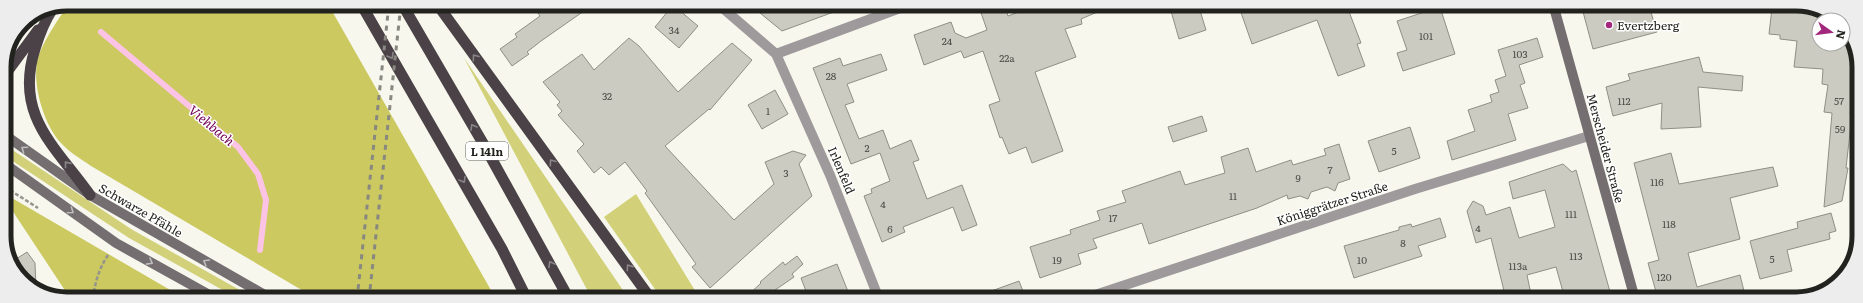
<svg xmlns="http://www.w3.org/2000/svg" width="1863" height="303" viewBox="0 0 1863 303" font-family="Literata,serif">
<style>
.green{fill:#d2d179}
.forest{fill:#cbc95f}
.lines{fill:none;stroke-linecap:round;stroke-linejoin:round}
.stream{stroke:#fbc3e4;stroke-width:6}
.building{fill:#cbcbc1;stroke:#8f8f86}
.path{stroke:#95958d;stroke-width:2.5;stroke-dasharray:4 2;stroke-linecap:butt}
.minor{stroke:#9e9a9c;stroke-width:10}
.secondary{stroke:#746e71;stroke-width:10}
.trunk{stroke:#4a4246;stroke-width:11}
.rail{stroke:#888881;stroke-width:3;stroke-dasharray:5 5;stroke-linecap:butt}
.oneway{stroke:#898487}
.oneway2{stroke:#c0bebf}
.poi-dot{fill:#a2287e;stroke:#fff;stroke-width:1.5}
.labels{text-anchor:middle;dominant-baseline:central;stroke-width:3;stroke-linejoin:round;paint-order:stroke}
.number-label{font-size:10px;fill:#4c4c47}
.shield{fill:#fff;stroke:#646462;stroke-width:1}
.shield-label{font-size:11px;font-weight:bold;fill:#22221e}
.poi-label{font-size:12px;fill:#22221e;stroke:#fff;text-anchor:start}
.street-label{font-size:12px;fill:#22221e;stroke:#fff}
.water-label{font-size:13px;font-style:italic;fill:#710056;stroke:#fff}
.rim{fill:none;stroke:#22221e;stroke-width:5}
</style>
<rect width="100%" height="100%" fill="#f7f7ed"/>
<!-- green -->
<path class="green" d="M464 58 629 299H592Z
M5 145 131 229 254 298H237L129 238 5 156Z
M636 194 699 297 700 299H662L604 217Z"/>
<!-- forest -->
<path class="forest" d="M68 4H328L496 299H317L91 166C81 159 69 152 61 143 43 124 29 77 40 52 47 35 59 19 68 4Z
M5 194 184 298H70L6 201Z"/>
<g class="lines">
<!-- stream -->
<path class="stream" d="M101 32 238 147 258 174 266 200 260 250"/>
</g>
<!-- building -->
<path class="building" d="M532 4H594L541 41 527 52 529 54 512 66 500 49 517 37 515 34 540 16Z
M749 4H850V6L782 31Z
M978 4H1004L1008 16 1040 4H1116L1081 19 1082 24 1065 29 1076 57 1035 72 1063 151 1032 163 1026 147 1009 154 1002 137 1000 138 989 105 1000 101 983 51 964 58 961 51 924 65 914 35 951 22 955 33 966 38 987 30Z
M1169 4H1198L1206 30 1179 39Z
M1238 4H1354L1355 6 1348 9 1361 43 1357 44 1365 66 1338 76 1317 20 1252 44Z
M673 5 698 26 679 48 655 27Z
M1596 5H1643L1649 6 1657 32 1593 49 1582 8Z
M1792 5H1804L1836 20H1819V44H1843V27L1858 55 1850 114 1852 115 1846 168H1848L1842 201 1824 207 1832 113 1824 112 1828 85 1822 84 1823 69 1794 67 1797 41 1780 39V35L1769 34 1772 8 1791 11Z
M1440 7 1455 54 1403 71 1397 53 1407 50 1397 21Z
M629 38 639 46 678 92 732 43 752 60 710 110 709 109 665 146 734 220 774 184 765 162 793 151 806 155 799 164 812 196 710 288 692 267 696 264 645 193 647 191 625 162 609 175 601 167 594 173 577 151 584 144 558 115 562 111 557 105 560 102 543 82 582 54 594 70Z
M1537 38 1543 57 1519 65 1525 83 1520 85 1528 108 1508 114 1516 140 1452 160 1447 141 1475 131 1468 110 1492 102 1490 95 1499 92 1495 80 1506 76 1498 50Z
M881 54 887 70 847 84 854 102 845 105 859 139 883 130 890 149 911 140 919 160 913 162 927 199 962 185 977 225 962 231 953 207 903 227 905 232 882 242 864 196 872 193 871 189 890 181 880 153 851 164 813 68 840 58 843 66Z
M1699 57 1703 72 1743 76 1742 91 1698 87 1701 127 1661 129 1662 103 1613 116 1606 87 1630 80 1628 74Z
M775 90 788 114 762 129 748 105Z
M1202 116 1207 131 1173 142 1168 127Z
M1410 127 1420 158 1379 172 1368 141Z
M1339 144 1350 179 1338 183 1335 191 1327 187 1311 192 1308 199 1300 196 1288 199 1287 195 1257 208 1149 244 1142 223 1093 239 1097 248 1078 254 1081 264 1040 278 1030 247 1071 234 1070 230 1100 220 1097 211 1126 202 1122 191 1180 171 1185 185 1225 173 1221 157 1248 148 1256 172 1291 160 1293 165 1326 155 1324 149Z
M1671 153 1679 184 1773 167 1778 186 1730 198 1740 239 1688 253 1697 287 1740 275 1745 295 1732 299H1658L1648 263 1659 260 1634 163Z
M1563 164 1572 172 1576 170 1612 299H1565L1556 267 1527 275 1532 299H1506L1491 238 1476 243 1467 211 1473 201 1483 206 1486 215 1510 207 1519 238 1555 227 1545 190 1513 199 1509 182Z
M1831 213 1836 231 1829 233 1830 239 1787 250 1792 271 1760 279 1750 241 1798 228 1797 222Z
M1440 218 1446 237 1418 246 1422 256 1354 278 1344 246 1399 230V227L1411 224 1412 227Z
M27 252 35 263 36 288 28 284 13 261Z
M797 256 803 264 792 274 794 277 762 299H744L761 283 760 282 783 262 785 265Z
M837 264 851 299H809L801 278Z
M1019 281 1026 299H975V297Z"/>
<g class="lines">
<!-- path -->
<path class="path" d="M5 187 38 208
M93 298C95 282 99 269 108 255"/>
<!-- minor -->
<path class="minor" d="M718 4 776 54 830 175 879 299
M776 54 911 4
M1855 250 1858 224
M1083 299 1415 189 1589 136
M1794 299 1801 297"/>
<!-- secondary -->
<path class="secondary" d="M1553 4 1635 299
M5 135 90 195 270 298
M5 164 116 243 215 298"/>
<!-- trunk -->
<path class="trunk" d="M361 4 502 249 527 299
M402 4 484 145 569 299
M437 4 651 299
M52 10C44 22 39 36 35 49 14 115 55 146 90 195
M4 76 38 30"/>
<!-- rail -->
<path class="rail" d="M357 299 389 4
M369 299 401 4"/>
</g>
<!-- one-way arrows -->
<defs><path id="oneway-chevron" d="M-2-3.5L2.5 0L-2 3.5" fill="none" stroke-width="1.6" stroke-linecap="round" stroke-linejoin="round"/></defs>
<g class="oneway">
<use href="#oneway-chevron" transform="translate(391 56) rotate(60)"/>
<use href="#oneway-chevron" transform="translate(475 57) rotate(-126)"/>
<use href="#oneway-chevron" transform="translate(473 127) rotate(-120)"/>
<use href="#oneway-chevron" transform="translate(552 162) rotate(-126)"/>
<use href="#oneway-chevron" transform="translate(67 164) rotate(-129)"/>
<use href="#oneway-chevron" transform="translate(463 180) rotate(60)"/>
<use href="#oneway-chevron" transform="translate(551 264) rotate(-119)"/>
<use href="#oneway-chevron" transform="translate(629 267) rotate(-125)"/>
</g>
<g class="oneway2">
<use href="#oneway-chevron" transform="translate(24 149) rotate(-145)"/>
<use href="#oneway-chevron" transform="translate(71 211) rotate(35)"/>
<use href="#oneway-chevron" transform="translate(150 262) rotate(29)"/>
<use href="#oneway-chevron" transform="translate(206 262) rotate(-150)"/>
</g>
<!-- markers -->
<circle class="poi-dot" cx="1609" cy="25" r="4"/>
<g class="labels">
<!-- number labels -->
<g class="number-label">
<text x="674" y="29">34</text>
<text x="1426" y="35">101</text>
<text x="947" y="40">24</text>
<text x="1520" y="53">103</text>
<text x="1007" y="57">22a</text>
<text x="831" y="75">28</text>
<text x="607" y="95">32</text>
<text x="1624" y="100">112</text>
<text x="1839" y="100">57</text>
<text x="768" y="110">1</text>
<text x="1840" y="128">59</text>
<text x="867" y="147">2</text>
<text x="1394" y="150">5</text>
<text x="1330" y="169">7</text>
<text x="786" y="172">3</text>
<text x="1298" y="177">9</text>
<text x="1657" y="181">116</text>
<text x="1233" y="195">11</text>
<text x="883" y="203">4</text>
<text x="1571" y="213">111</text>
<text x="1113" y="217">17</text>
<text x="1669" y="223">118</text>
<text x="1478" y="227">4</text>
<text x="890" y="228">6</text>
<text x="1403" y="242">8</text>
<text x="1576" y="255">113</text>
<text x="1772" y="258">5</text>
<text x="1057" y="259">19</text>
<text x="1362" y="259">10</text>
<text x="1518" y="265">113a</text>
<text x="1664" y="276">120</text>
</g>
<!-- shield labels -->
<rect class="shield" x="466" y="142" width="42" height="18" rx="3"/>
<g class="shield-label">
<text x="487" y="151">L 141n</text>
</g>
<!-- poi labels -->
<g class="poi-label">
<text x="1617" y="25">Evertzberg</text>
</g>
<!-- street labels -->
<g class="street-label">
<text transform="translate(1606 148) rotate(75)">Merscheider Straße</text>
<text transform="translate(842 170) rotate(67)">Irlenfeld</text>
<text transform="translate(1332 203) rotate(-18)">Königgrätzer Straße</text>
<text transform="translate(141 210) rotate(30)">Schwarze Pfähle</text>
</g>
<!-- water labels -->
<g class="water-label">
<text transform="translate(212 125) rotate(40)">Viehbach</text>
</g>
</g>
<!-- crop -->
<path d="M0 0H1863V303H0ZM67 11H1796A56 56 0 0 1 1852 67V236A56 56 0 0 1 1796 292H67A56 56 0 0 1 11 236V67A56 56 0 0 1 67 11Z" fill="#ededed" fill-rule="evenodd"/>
<path class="rim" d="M67 11H1796A56 56 0 0 1 1852 67V236A56 56 0 0 1 1796 292H67A56 56 0 0 1 11 236V67A56 56 0 0 1 67 11Z"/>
<!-- north arrow -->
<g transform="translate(1831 32) rotate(104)"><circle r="19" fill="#ffffff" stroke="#a7a7a5"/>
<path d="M0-3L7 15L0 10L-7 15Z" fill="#a2287e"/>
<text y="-6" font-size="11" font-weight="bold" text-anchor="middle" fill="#22221e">N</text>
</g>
</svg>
